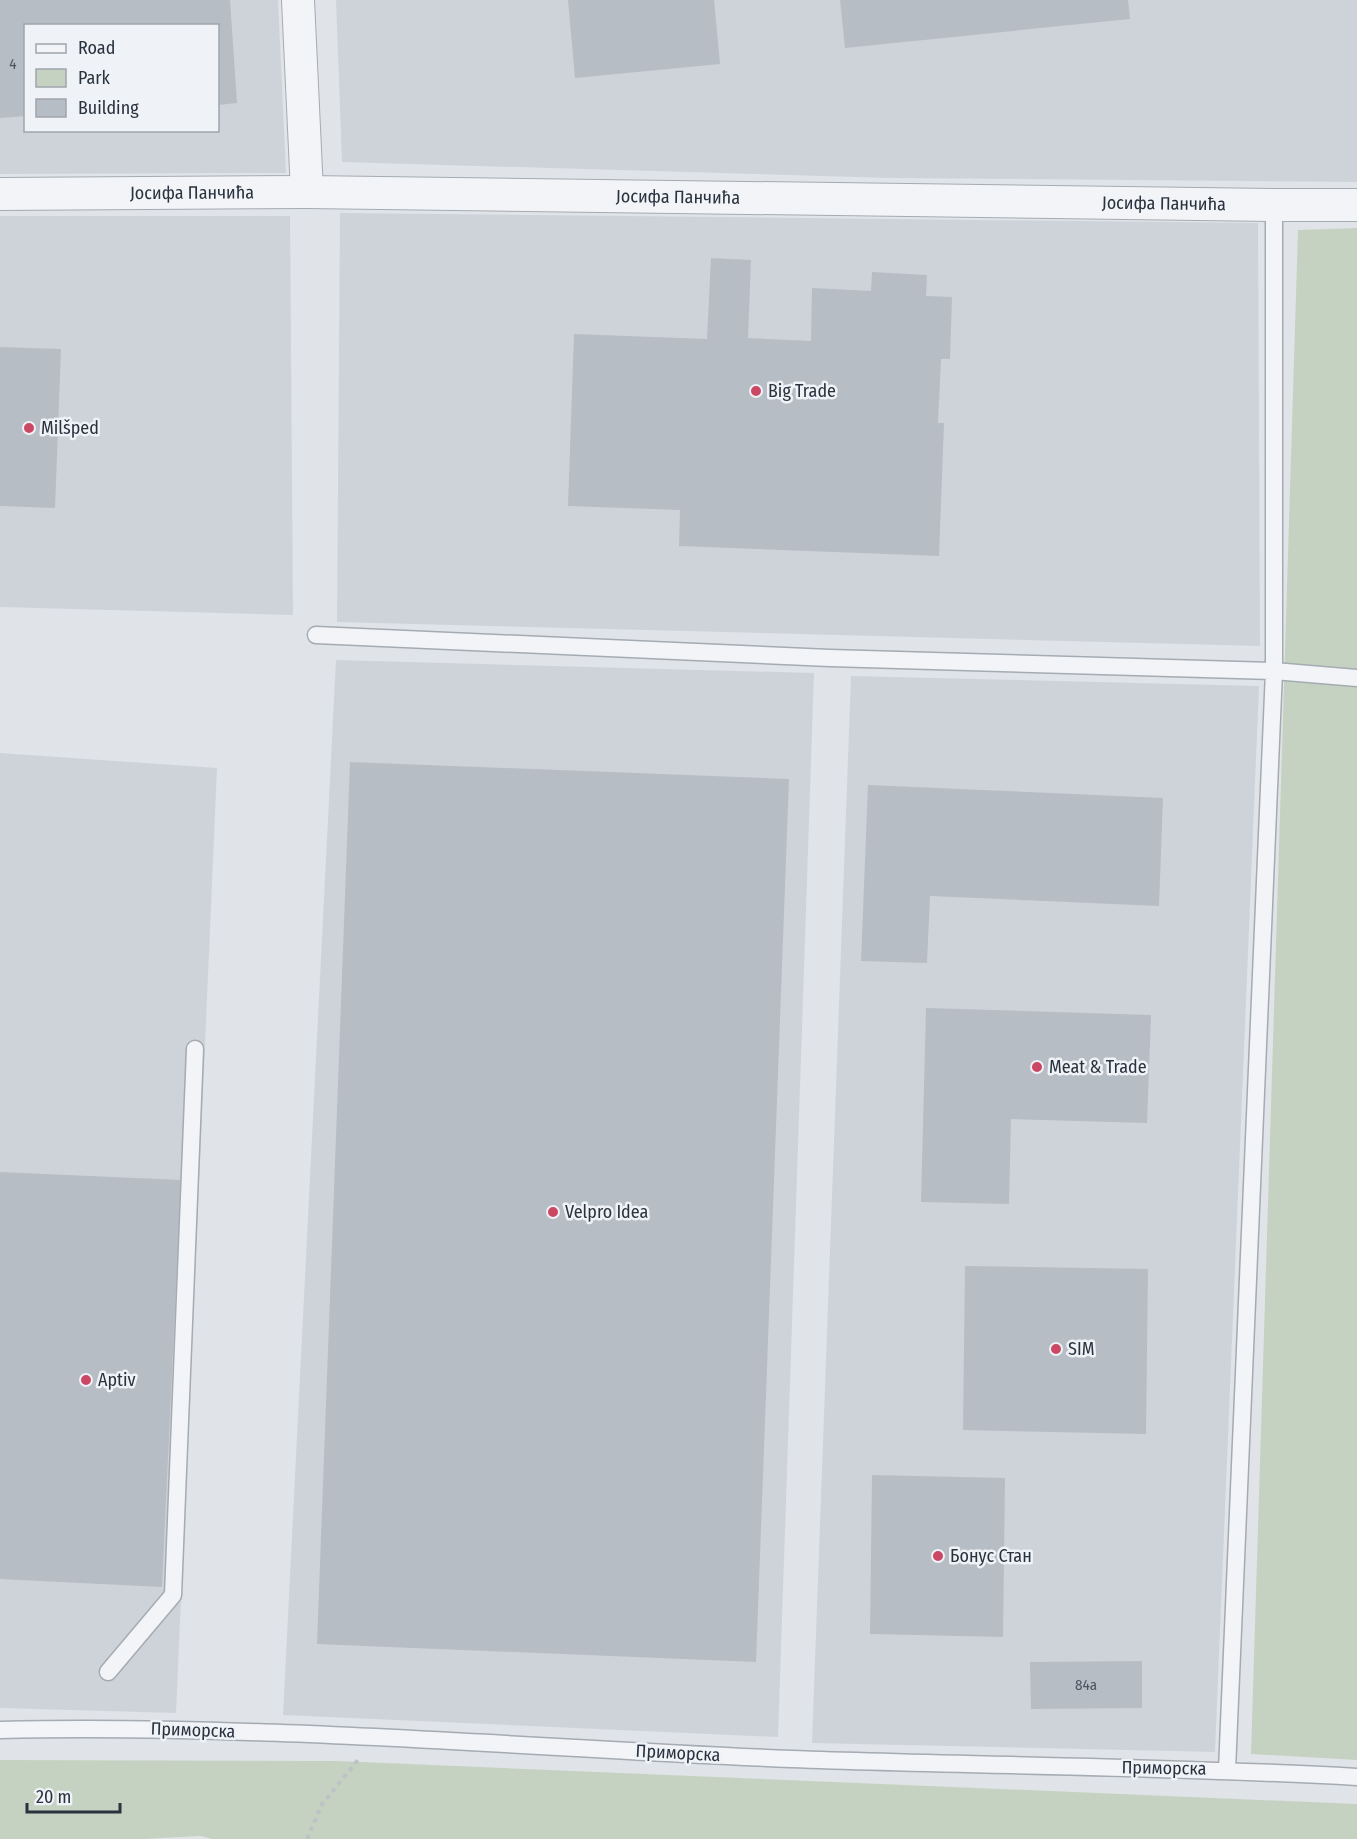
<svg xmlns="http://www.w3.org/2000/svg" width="1357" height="1839" viewBox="0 0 1357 1839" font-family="'Fira Sans Condensed',sans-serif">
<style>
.built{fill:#ced3da;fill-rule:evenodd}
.green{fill:#c6d2c1}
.building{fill:#b7bdc5}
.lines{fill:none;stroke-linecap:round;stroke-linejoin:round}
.lane-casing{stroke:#a5abb2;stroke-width:19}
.street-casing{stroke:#a5abb2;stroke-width:34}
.path{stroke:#bec2c7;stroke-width:4;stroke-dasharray:4.5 4.5;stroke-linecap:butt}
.lane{stroke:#f2f4f7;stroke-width:16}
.street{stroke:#f2f4f7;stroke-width:32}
.poi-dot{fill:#cb4763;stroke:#eff2f6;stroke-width:2}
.labels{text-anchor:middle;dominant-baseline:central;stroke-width:5;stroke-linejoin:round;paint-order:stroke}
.number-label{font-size:15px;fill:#4c5560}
.street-label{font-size:18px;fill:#29323f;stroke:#eff2f6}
.poi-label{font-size:18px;fill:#29323f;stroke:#eff2f6;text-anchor:start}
</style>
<rect width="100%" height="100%" fill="#e0e4e8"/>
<!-- built -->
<path class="built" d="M0 0H278L286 173 0 174ZM26 26H218V130H26Z
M336 0H1357V182L890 178 342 162Z
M340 213 1258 223 1260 646 337 622Z
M0 216H290L293 615 0 607Z
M336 660 814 673 778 1737 283 1715Z
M851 676 1259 686 1215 1752 812 1743Z
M0 753 217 768 176 1713 0 1708Z"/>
<!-- green -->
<path class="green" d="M1357 228V1760L1251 1754 1298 230Z
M0 1760 337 1761 1357 1804V1839H212L201 1836 144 1839H0Z"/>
<!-- building -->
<path class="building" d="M0 0H230L237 103 218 105V26H26V116L0 118Z
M568 0H714L720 64 575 78Z
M840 0H1128L1130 19 845 48Z
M711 258 751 260 748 338 811 341 812 288 871 291 872 272 927 275 926 296 952 297 950 359H941L938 423H944L939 556 679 546 680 510 568 506 574 334 707 339Z
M0 347 61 349 55 508 0 506Z
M350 762 789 779 756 1662 317 1644Z
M868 785 1163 798 1159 906 930 896 927 963 861 961Z
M926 1008 1151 1015 1147 1123 1011 1119 1009 1204 921 1202Z
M0 1172 181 1180 162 1587 0 1579Z
M965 1266 1148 1269 1146 1434 963 1430Z
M872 1475 1005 1478 1003 1637 870 1634Z
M1142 1661V1708L1031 1709 1030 1662Z"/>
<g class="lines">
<defs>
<path id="lane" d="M316 635 830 658 1274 671 1357 678
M108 1672 173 1595 195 1049
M0 1730C264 1724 528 1748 791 1759 980 1766 1168 1766 1357 1777
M1227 1770 1274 671V205"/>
<g id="street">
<path d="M298 0 307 192"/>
<path id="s1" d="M0 194 307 192 1274 205H1357"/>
</g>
</defs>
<!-- lane casing -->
<use href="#lane" class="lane-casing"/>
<!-- street casing -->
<use href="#street" class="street-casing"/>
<!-- path -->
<path class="path" d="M307 1839 322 1804 358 1760"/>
<!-- lane -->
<use href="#lane" class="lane"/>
<!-- street -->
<use href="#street" class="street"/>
</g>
<!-- markers -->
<g class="poi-dot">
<circle cx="756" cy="391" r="6"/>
<circle cx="29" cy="428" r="6"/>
<circle cx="1037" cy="1067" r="6"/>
<circle cx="553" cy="1212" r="6"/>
<circle cx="1056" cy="1349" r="6"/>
<circle cx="86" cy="1380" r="6"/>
<circle cx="938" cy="1556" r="6"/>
</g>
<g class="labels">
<!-- number labels -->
<g class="number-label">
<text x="13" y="64">4</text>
<text x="1086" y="1685">84a</text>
</g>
<!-- street labels -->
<g class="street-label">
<text stroke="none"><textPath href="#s1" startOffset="192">Јосифа Панчића</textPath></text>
<text stroke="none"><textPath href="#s1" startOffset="678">Јосифа Панчића</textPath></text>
<text stroke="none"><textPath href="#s1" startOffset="1164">Јосифа Панчића</textPath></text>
<text transform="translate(193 1730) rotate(2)">Приморска</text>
<text transform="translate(678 1753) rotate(3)">Приморска</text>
<text transform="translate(1164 1768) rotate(1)">Приморска</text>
</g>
<!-- poi labels -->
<g class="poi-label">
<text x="768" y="391">Big Trade</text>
<text x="41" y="428">Milšped</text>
<text x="1049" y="1067">Meat &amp; Trade</text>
<text x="565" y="1212">Velpro Idea</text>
<text x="1068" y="1349">SIM</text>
<text x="98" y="1380">Aptiv</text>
<text x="950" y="1556">Бонус Стан</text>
</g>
</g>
<!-- legend -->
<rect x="24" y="24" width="195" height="108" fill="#eff2f6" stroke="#a0a5ad" stroke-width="1.5"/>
<rect x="36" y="44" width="30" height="9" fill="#f2f4f7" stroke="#a0a5ad" stroke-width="1.5"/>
<text x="78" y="54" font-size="18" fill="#29323f">Road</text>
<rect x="36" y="69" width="30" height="18" fill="#c6d2c1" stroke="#a0a5ad" stroke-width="1.5"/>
<text x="78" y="84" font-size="18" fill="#29323f">Park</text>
<rect x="36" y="99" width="30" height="18" fill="#b7bdc5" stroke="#a0a5ad" stroke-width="1.5"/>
<text x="78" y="114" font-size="18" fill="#29323f">Building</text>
<!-- scale -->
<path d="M27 1803v9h93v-9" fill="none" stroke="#29323f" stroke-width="3"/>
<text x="36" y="1803" font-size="18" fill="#29323f" stroke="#eff2f6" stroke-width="4.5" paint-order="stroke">20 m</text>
</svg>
